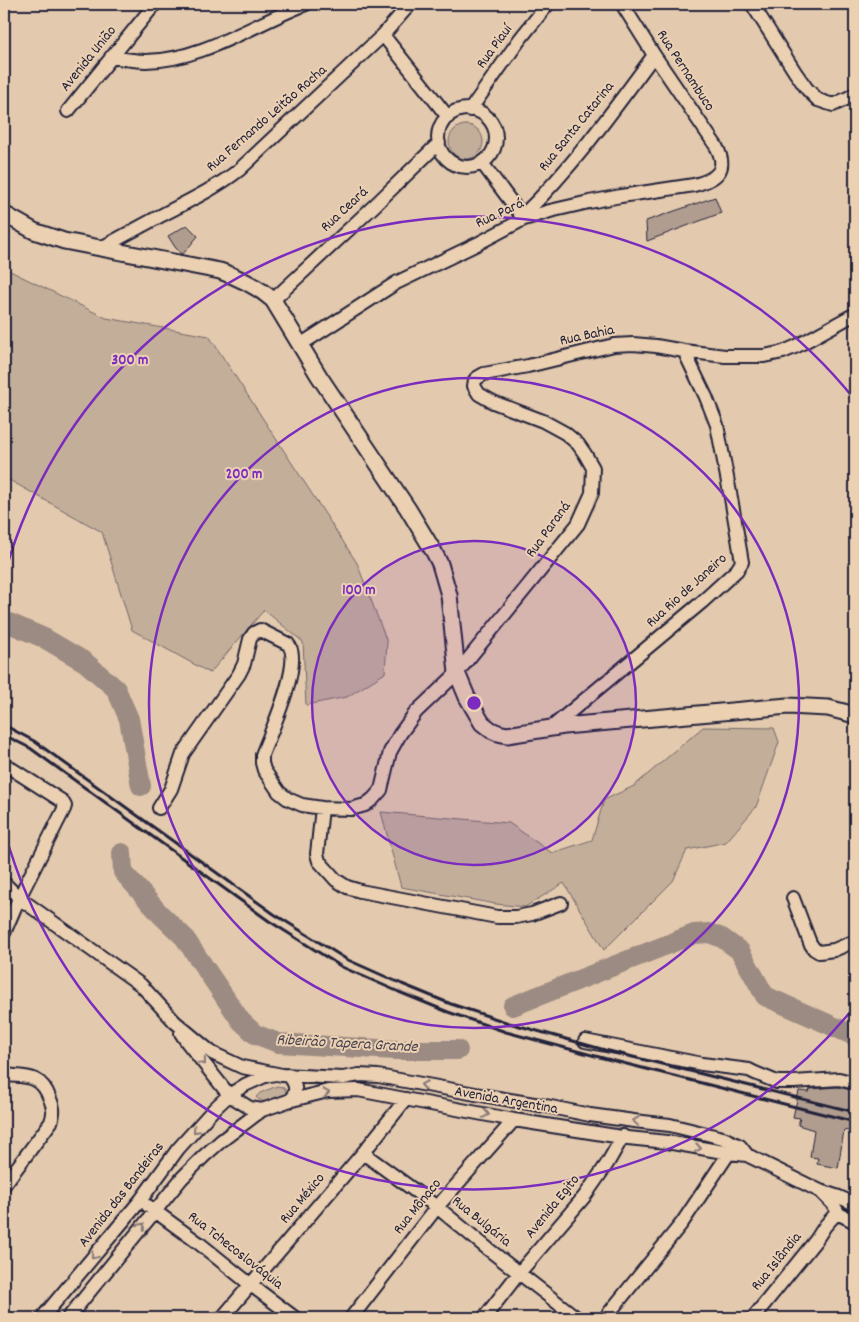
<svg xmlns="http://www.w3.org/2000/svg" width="859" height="1322" viewBox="0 0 859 1322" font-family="Dekko,sans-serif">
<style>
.green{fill:#c3ae9a;stroke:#72686a}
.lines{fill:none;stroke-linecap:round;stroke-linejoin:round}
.river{stroke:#9c8b82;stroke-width:20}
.building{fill:#b09d8f;stroke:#22223b}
.minor-casing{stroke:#22223b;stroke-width:16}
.major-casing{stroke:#22223b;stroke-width:19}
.minor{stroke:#ebd0b2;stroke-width:12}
.major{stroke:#ebd0b2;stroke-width:15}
.rail{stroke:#22223b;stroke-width:3}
.oneway{stroke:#867976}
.ring{fill:none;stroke:#7b2cbf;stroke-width:2.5}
.labels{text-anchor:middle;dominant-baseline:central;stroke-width:4;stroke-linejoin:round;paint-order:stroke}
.street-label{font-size:15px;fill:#22223b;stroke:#ebd0b2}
.water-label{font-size:16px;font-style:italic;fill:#474250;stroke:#ebd0b2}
.centre{fill:#7b2cbf;stroke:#ebd0b2;stroke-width:2.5}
.ring-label{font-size:15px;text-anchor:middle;font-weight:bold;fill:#7b2cbf;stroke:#ebd0b2;stroke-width:4;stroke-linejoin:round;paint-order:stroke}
</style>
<rect width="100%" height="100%" fill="#e3c9ad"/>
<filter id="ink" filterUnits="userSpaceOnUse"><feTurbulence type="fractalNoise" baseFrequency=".02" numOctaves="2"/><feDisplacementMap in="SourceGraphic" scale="10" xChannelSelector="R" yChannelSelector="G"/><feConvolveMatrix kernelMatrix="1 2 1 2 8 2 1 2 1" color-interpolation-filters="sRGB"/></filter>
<g filter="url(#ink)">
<!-- green -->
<path class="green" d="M449 142a17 17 0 1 1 34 0a17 17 0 1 1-34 0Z
M4 268 106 318 209 336 357 563 387 642 385 673 347 697 306 705 303 642 264 610 210 673 132 630 102 532 4 477Z
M703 727 774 728 779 742 756 807 726 842 687 850 673 881 604 950 564 883 525 907 496 904 401 887 381 812 509 823 552 853 592 840 604 800 634 786Z
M277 1086 282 1087 286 1090V1093C278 1099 263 1106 256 1097L260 1093Z"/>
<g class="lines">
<!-- river -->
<path class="river" d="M4 622 9 623 44 638 85 662 116 689 129 719 141 786
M122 853 123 872 160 914 184 937 241 1021 255 1034 278 1043 395 1050H458
M513 1006 694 934 709 933 722 938 740 951 765 996 855 1036"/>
</g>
<!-- building -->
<path class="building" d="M715 197 721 213 647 241 646 221Z
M187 225 198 236 183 254H181L175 247 168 236Z
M838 1087 855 1091 853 1102 855 1103V1133L844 1130 838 1168 817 1164 818 1158 810 1157 814 1130 798 1125 800 1118 793 1117 799 1091 809 1092 810 1089Z"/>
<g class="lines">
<defs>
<path id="minor" d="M752 4 795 72 807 89 818 100 833 105 848 98 855 94
M383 35 448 117
M111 57C123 59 134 61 146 61 200 61 256 23 306 4
M438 138a29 29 0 1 1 58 0a29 29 0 1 1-58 0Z
M470 110 520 39 548 4
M68 111 155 4
M482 163 524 219
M522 216C572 168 613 111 654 55
M101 248C121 237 142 226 162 215 189 201 216 188 239 170L383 35 410 4
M273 300 374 206 439 143
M300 345 396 283 477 244 524 219 550 211 589 202 621 196 694 185C717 179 729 170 716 146L654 55 622 4
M552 727 702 602 737 570 742 562 731 498 717 425 706 397 684 351
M4 764 62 801 65 806 64 809 19 898 4 933
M159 808 171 789 183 754 239 674 244 664 250 639 254 633 260 630 288 644C304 662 270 733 262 755V763L264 770 279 792 288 799 302 805 322 808 351 809 365 805 373 799 381 790 390 752 400 734 416 712 457 673 578 524 592 493 593 468 585 454 578 444 565 433 543 421 493 402 479 394 474 386 475 380 477 378 484 374 528 366 614 345 633 344 656 346 684 351 725 356H764L783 352 797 346 855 314
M322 808 317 854 319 861 336 880 347 887 360 891 497 917H516L532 914 561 903
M4 883 19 898 141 985 175 1022 212 1053 242 1067 282 1075 343 1078 359 1075 378 1076 481 1095 546 1106 590 1115 634 1121 670 1125 723 1138 740 1146 747 1155
M793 898 810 943 814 949 819 952 834 950 855 941
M181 1033 187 1042 229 1095 250 1108 262 1110
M585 1041 702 1064 749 1070 755 1073 777 1082H794L839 1079 855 1083
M4 1075C27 1077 41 1074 50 1099 54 1108 54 1113 51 1122L4 1185
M288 1101C298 1093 297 1084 288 1075
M363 1153 437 1207 488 1249 577 1318
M822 1193 833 1204 839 1214 855 1222
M148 1206 200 1244 251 1285 295 1318
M42 1318 140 1201 178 1149 214 1109 229 1095 245 1085 265 1076 275 1074
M68 1318 182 1178 204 1156 221 1141 262 1110 288 1101 328 1091 358 1090 514 1120 628 1138 667 1142 729 1153 747 1155 820 1191 839 1197 855 1204
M222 1318 363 1153 406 1099
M351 1318 437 1207 514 1120
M484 1318 519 1273 584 1197 607 1164 623 1136
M605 1318 682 1223 729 1153
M753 1318 816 1240 825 1226 833 1217 839 1214"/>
<path id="major" d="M4 214 34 231 64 241 220 271C240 278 257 286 273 300L319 376 408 509 434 552 440 564 449 595 457 673 467 697 482 723 491 730 498 733 507 735 564 726 788 706 828 708 855 715"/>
</defs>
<!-- minor casing -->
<use href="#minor" class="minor-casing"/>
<!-- major casing -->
<use href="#major" class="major-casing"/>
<!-- minor -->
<use href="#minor" class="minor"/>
<!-- major -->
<use href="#major" class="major"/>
<!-- rail -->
<path class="rail" d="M4 725 34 741 274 914 346 959 402 984 451 1004 509 1023 605 1050 855 1112
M4 735 30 748 269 921 342 967 399 992 448 1012 506 1032 603 1058 855 1122"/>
</g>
<!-- one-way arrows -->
<defs><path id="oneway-chevron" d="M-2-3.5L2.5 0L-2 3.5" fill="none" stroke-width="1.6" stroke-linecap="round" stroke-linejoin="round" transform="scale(1.25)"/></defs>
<g class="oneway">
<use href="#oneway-chevron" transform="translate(203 1062) rotate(51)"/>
<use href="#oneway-chevron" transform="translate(424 1085) rotate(-170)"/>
<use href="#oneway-chevron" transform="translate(326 1093) rotate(-10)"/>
<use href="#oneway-chevron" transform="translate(486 1114) rotate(11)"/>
<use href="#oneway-chevron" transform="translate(636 1121) rotate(-174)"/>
<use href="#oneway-chevron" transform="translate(196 1130) rotate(132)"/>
<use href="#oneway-chevron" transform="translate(698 1148) rotate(10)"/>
<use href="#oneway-chevron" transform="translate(142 1226) rotate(-51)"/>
<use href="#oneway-chevron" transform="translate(94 1256) rotate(130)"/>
</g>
</g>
<!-- distance rings -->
<circle cx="474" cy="703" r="162" fill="#7b2cbf" fill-opacity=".12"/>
<g class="ring">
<circle cx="474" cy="703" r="162"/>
<circle cx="474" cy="703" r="325"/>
<path d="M855 1006A487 487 0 0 1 5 833M5 573A487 487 0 0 1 855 400"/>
</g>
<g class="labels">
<!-- street labels -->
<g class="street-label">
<text transform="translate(495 47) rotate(-54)">Rua Piauí</text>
<text transform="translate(89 59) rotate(-51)">Avenida União</text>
<text transform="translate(685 71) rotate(57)">Rua Pernambuco</text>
<text transform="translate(267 119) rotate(-41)">Rua Fernando Leitão Rocha</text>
<text transform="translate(577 127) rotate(-51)">Rua Santa Catarina</text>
<text transform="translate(345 210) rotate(-43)">Rua Ceará</text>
<text transform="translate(500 214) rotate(-25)">Rua Pará</text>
<text transform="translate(587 336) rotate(-12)">Rua Bahia</text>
<text transform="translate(549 530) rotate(-54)">Rua Paraná</text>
<text transform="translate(687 591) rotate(-42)">Rua Rio de Janeiro</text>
<text transform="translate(506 1101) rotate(10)">Avenida Argentina</text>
<text transform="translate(122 1195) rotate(-52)">Avenida das Bandeiras</text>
<text transform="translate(303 1199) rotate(-50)">Rua México</text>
<text transform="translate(418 1207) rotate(-51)">Rua Mônaco</text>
<text transform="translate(553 1207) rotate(-51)">Avenida Egito</text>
<text transform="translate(481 1222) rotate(39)">Rua Bulgária</text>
<text transform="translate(235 1251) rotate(38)">Rua Tchecoslováquia</text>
<text transform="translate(777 1262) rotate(-51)">Rua Islândia</text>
</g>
<!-- water labels -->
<g class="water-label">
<text transform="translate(347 1044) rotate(3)">Ribeirão Tapera Grande</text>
</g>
</g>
<circle cx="474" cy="703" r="8" class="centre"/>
<g class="ring-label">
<text x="130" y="364">300 m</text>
<text x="244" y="478">200 m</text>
<text x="359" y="594">100 m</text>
</g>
<!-- margin -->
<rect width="859" height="1322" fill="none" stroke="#ebd0b2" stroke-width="20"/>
<rect x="10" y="10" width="839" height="1302" fill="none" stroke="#22223b" stroke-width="2" filter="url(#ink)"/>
</svg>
